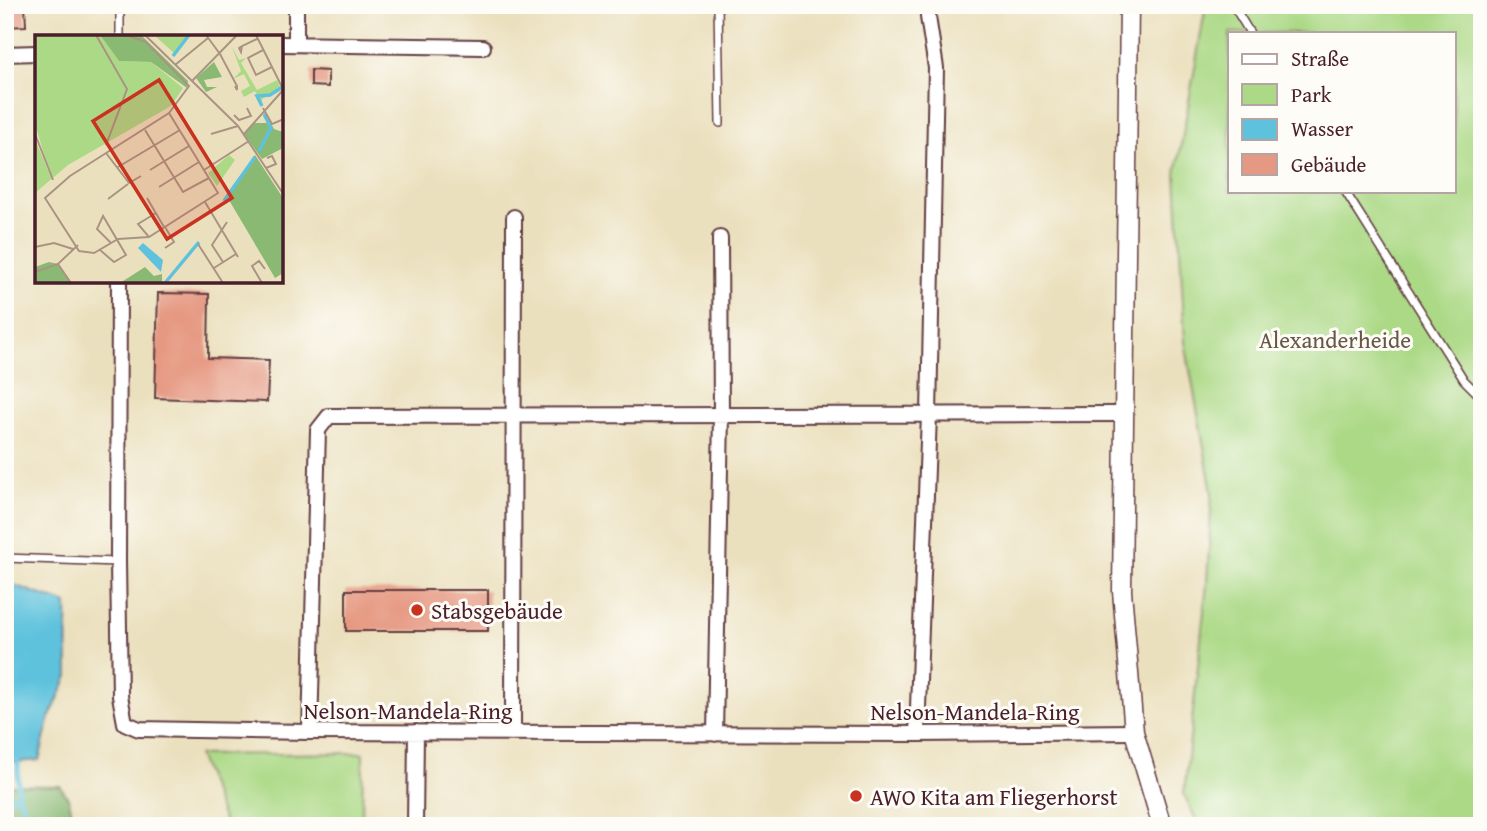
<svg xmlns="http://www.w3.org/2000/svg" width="1487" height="831" viewBox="0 0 1487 831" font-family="'Gentium Book Plus',serif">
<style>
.green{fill:#acd986;stroke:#7b7c58;stroke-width:2;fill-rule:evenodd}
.forest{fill:#89b973;stroke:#6a6c4f;stroke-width:2}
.water{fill:#5fc2dd;stroke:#547084;stroke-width:2}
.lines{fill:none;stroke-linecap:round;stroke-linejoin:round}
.stream{stroke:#5fc2dd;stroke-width:5}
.building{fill:#e69982}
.service-casing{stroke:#623c41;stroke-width:10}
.minor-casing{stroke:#623c41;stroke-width:18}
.tertiary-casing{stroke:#623c41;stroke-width:21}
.service{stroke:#fff;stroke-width:7}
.minor{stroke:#fff;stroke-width:14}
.tertiary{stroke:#fff;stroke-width:18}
.poi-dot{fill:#c8321e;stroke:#fdfcf7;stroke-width:2.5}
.labels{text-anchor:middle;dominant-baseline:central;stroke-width:6;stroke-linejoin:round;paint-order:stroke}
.park-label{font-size:23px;fill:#675746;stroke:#fdfcf7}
.poi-label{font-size:23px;fill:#4a1f2b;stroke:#fdfcf7;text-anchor:start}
.street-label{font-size:23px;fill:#4a1f2b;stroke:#fdfcf7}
.inset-river{fill:none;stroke:#5fc2dd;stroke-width:3.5}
.inset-road{fill:none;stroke:#ab9383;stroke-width:2}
.view{fill:#c8321e;fill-opacity:0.15;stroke:#c8321e;stroke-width:3.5}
.inset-edge{fill:none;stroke:#4a1f2b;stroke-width:3.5}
</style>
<rect width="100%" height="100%" fill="#fdfcf7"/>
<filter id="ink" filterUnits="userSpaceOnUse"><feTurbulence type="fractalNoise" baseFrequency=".0143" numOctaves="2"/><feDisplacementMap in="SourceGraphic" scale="14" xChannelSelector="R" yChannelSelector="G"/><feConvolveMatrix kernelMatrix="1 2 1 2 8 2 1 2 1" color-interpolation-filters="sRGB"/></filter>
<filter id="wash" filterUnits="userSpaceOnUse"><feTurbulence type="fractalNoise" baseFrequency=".00686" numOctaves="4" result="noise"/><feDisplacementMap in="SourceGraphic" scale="28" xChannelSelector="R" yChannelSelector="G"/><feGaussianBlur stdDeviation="1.57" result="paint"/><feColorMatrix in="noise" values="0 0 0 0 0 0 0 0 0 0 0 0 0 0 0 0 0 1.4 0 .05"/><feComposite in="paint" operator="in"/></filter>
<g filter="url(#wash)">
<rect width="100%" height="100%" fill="#ebe0be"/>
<!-- green -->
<path class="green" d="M1206 5H1482V826H1199L1184 794 1207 584 1212 492 1185 342 1176 174ZM1230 33H1454V191H1230Z
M363 753 362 826H226L198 755Z"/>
<!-- forest -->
<path class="forest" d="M5 785 60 786 69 800 75 826H5Z"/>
<!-- water -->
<path class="water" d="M5 582 67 604 68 676 49 719 39 760 5 763Z"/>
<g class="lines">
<!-- stream -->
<path class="stream" d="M18 755V796L32 826
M5 799 18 796"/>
</g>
<g id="blocks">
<!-- building -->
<path class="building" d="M5 5H25L26 26 5 27Z
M311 70 328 71V87L311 86Z
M158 293 209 294 208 358 269 360 267 402 155 398Z
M346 590H488V631H346Z"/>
</g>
</g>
<g filter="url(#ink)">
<use href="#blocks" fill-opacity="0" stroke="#623c41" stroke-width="2"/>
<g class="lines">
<defs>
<path id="service" d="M718 5 720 123
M1233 5 1250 33
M120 37V5
M1345 191 1464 380 1482 398
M5 558 117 562"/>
<path id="minor" d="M282 44 483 47
M296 44V5
M5 54 37 53
M119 282 118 562 120 696 125 723 139 729 310 732 917 734 1134 732
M310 732 318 430 329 416 1123 414
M513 733 514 217
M715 734 721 415 720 238
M917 734 929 415 934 167 936 68 928 17 929 5
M415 826 416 732"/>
<path id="tertiary" d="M1129 5 1122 591 1134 732 1162 826"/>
</defs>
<!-- service casing -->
<use href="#service" class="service-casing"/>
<!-- minor casing -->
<use href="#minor" class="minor-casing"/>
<!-- tertiary casing -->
<use href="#tertiary" class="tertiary-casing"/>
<!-- service -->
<use href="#service" class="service"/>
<!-- minor -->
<use href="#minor" class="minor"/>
<!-- tertiary -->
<use href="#tertiary" class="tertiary"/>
</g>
</g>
<!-- markers -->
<g class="poi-dot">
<circle cx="417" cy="610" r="7"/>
<circle cx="856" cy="796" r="7"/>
</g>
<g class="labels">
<!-- park labels -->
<g class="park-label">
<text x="1335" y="339">Alexanderheide</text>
</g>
<!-- poi labels -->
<g class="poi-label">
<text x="431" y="610">Stabsgebäude</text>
<text x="870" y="796">AWO Kita am Fliegerhorst</text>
</g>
<!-- street labels -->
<g class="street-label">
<text x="408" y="710">Nelson-Mandela-Ring</text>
<text x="975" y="711">Nelson-Mandela-Ring</text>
</g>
</g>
<!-- overview -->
<g transform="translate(35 35)">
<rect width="248" height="248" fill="#ebe0be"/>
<path d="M0 0H65L84 26 116 27 148 53 136 71 33 130 0 158V104L16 143 0 89ZM119 0H154L139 18ZM197 12 204 25 211 23 206 28 222 55 242 45 246 54 227 64V72L220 56 209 62 206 56 215 51 209 39 198 44 206 36ZM194 120 200 125 182 151 173 138Z" fill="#acd986"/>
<path d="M65 0H106L153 46 152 53 116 27 84 26ZM179 27 187 42 169 45 172 52H182L171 57 161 43ZM228 73 239 94 248 97V113L227 124 209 99 219 88H232ZM220 120 248 163V238L240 243 191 160ZM14 227 23 229 36 248H0V232ZM110 232 119 241 127 239V248H85Z" fill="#89b973"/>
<path d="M108 208 128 225 126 237 103 213Z" fill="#5fc2dd"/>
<path class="inset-river" d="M138 21 154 0M227 71 222 61 235 60 249 51M224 116 236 93 229 79M189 166 220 122M130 248 164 207"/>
<path class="inset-road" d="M61 0 92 54 71 110M91 0 111 7 154 51 134 78 35 141 10 163 44 216 59 218 83 204 114 202 183 158 134 78M110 0 203 91 249 160M171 0 185 19 202 51V55L200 51M221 0 248 54M207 11 206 17 204 13 207 11 222 4M228 15 213 23 221 40 237 32M140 30 173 3M157 46 202 0M228 73 237 89 249 84M199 80 204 85 216 81 212 73M110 95 148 157 174 143M0 99 18 145M176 99 203 91M209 99 249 54M71 118 94 148 106 141M83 132 145 95M231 133 241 129 237 121 232 123M115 135 154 111M169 135 214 106M124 152 164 127M112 163 129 192M73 164 93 149M170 167 203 222M114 202 103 189 121 178M163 209 188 248M0 212 19 208 38 214M130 213 139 207 130 192M65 215 79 227 91 220 68 181 62 194 76 208M188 227 177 210 192 187M23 229 36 248M179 233 201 219M0 237 23 229 43 210M227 248 217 231 224 226 230 234"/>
<path class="view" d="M124 45 197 163 132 204 58 86Z"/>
<rect width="248" height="248" class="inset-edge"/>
</g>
<!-- margin -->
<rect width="1487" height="831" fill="none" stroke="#fdfcf7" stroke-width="28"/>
<!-- legend -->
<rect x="1228" y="32" width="228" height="161" fill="#fdfcf7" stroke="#b5a4a5" stroke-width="2"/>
<rect x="1242" y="54" width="35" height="10" fill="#ffffff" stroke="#b5a4a5" stroke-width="2"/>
<text x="1291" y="66" font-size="21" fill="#4a1f2b">Straße</text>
<rect x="1242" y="84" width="35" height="21" fill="#acd986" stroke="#b5a4a5" stroke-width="2"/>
<text x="1291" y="102" font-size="21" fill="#4a1f2b">Park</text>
<rect x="1242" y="119" width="35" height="21" fill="#5fc2dd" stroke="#b5a4a5" stroke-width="2"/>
<text x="1291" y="136" font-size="21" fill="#4a1f2b">Wasser</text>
<rect x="1242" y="154" width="35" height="21" fill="#e69982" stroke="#b5a4a5" stroke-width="2"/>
<text x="1291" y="172" font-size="21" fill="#4a1f2b">Gebäude</text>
</svg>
